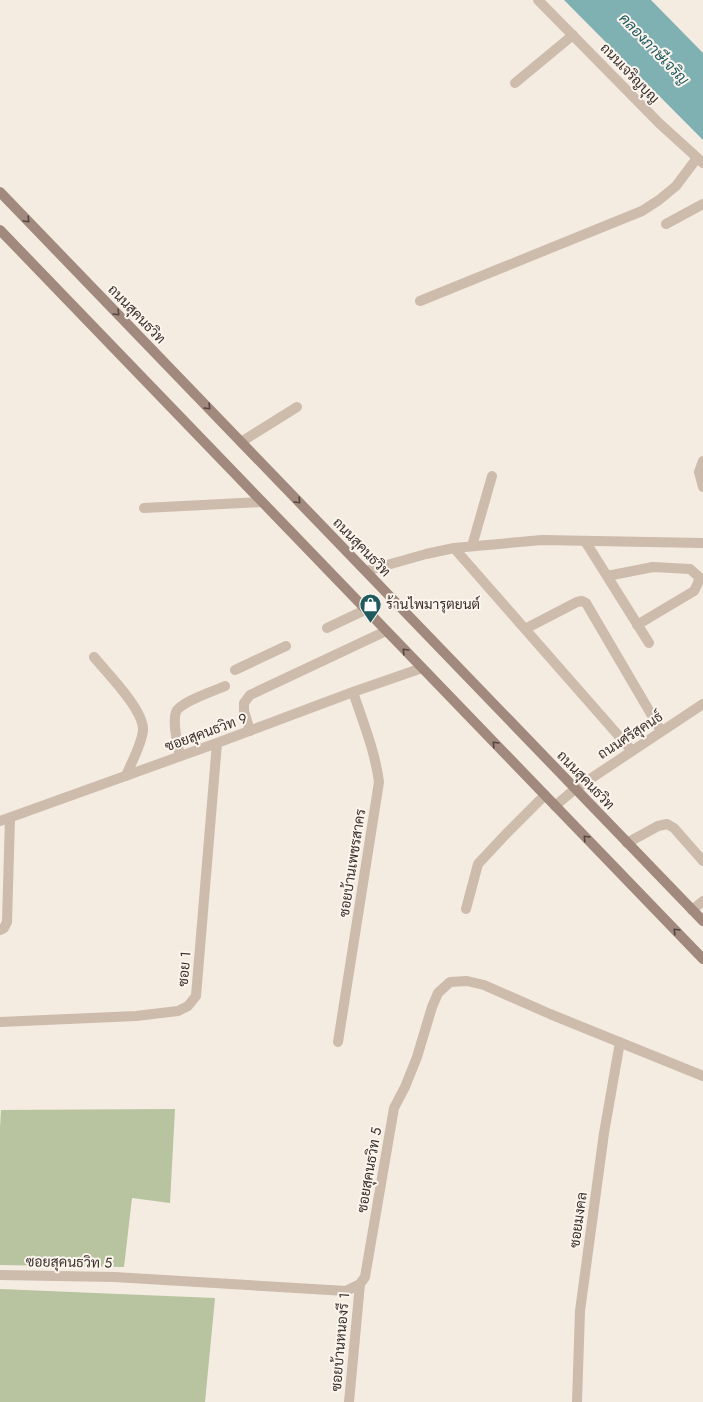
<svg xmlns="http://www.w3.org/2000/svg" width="703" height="1402" viewBox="0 0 703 1402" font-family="Jost,Sarabun,sans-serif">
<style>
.green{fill:#b8c4a0}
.water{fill:#7fb0b2}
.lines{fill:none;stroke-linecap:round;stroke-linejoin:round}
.service{stroke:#cdbbac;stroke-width:10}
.minor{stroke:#cdbbac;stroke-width:10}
.tertiary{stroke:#cdbbac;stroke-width:10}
.secondary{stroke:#a18a7d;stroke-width:10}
.oneway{stroke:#544640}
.labels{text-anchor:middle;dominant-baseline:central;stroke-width:4;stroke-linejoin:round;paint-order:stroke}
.street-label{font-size:14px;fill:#3b302b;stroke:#fbf5ee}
.poi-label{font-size:14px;fill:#3b302b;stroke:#fbf5ee;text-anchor:start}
.water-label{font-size:15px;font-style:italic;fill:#1f5a5e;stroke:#fbf5ee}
</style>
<rect width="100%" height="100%" fill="#f4ebe1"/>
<!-- green -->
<path class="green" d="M175 1109 170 1203 132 1198 124 1267 0 1265V1128L1 1110Z
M0 1289 215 1298 205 1402H0Z"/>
<!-- water -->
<path class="water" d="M564 0H651L703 53V140Z"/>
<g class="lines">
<!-- service -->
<path class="service" d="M515 83 573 35
M666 224 703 204
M241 442 297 407
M703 461 699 472 703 487
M144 508 262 502
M585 541 649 643
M472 546 492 476
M607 576 653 567 690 569 699 577 698 583 694 591 637 625
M327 628 365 610
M94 657C107 673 144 710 143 730 142 744 131 763 126 776
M235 670 286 646
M250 731 244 711V703L250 695 386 631
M180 756C178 745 172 723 176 712 180 702 214 691 225 686
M627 843 658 826 667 824 674 828 703 861"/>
<!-- minor -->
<path class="minor" d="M538 0 659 123 703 163
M420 301 642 211 659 200 676 186 697 158
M454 548 632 751
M366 571 426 554 454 548 542 540 703 543
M525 629 577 602 582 601 586 603 661 731
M0 821 217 743 353 692 422 668
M466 909 478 864 507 833 545 795
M692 910 703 901
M0 930 4 928 7 922 10 818
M0 1022 136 1016 178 1011 188 1006 196 996 217 743
M338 1042 379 782C375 751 363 722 353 692
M0 1275 114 1277 346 1291 360 1284 365 1277 394 1108 405 1087 417 1057 432 1007 438 993 450 982 467 981 484 985 550 1014 703 1076
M349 1402 360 1284
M577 1402 580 1311 604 1133 620 1042"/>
<!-- tertiary -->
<path class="tertiary" d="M555 806 575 789 703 704"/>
<!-- secondary -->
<path class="secondary" d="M0 192 703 921
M0 230 703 959"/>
</g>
<!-- one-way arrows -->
<defs><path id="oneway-chevron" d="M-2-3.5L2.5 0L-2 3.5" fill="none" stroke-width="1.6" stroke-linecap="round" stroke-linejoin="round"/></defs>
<g class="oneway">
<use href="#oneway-chevron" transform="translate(27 220) rotate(46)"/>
<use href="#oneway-chevron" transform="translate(117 313) rotate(46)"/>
<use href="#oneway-chevron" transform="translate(208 407) rotate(46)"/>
<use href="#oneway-chevron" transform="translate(298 501) rotate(46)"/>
<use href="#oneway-chevron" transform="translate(405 651) rotate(-134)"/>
<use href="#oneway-chevron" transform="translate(495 744) rotate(-134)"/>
<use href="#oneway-chevron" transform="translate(586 838) rotate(-134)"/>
<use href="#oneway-chevron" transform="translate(676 931) rotate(-134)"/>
</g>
<!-- icons -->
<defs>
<symbol id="shop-pin" viewBox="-11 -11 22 30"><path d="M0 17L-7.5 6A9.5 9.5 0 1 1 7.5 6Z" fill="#1f5a5e" stroke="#fbf5ee"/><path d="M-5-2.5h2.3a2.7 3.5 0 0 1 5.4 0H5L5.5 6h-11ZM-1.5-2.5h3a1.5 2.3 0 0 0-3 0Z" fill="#fff"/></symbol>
</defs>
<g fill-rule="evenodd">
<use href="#shop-pin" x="358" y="592" width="25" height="34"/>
</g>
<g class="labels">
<!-- street labels -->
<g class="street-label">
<text transform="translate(630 73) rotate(46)">ถนนเจริญบุญ</text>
<text transform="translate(137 314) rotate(46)">ถนนสุคนธวิท</text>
<text transform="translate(362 547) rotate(46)">ถนนสุคนธวิท</text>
<text transform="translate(206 732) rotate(-20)">ซอยสุคนธวิท 9</text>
<text transform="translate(630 735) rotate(-33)">ถนนศรีสุคนธ์</text>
<text transform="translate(586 780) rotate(46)">ถนนสุคนธวิท</text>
<text transform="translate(352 863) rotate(-81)">ซอยบ้านเพชรสาคร</text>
<text transform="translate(184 969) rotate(-85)">ซอย 1</text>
<text transform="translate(369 1170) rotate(-80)">ซอยสุคนธวิท 5</text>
<text transform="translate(578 1220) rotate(-82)">ซอยมงคล</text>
<text transform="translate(69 1262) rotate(1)">ซอยสุคนธวิท 5</text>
<text transform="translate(340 1342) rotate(-85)">ซอยบ้านหนองรี 1</text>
</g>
<!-- poi labels -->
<g class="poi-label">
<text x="386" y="604">ร้านไพมารุตยนต์</text>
</g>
<!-- water labels -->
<g class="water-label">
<text transform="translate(654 49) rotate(46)">คลองภาษีเจริญ</text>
</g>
</g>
</svg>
